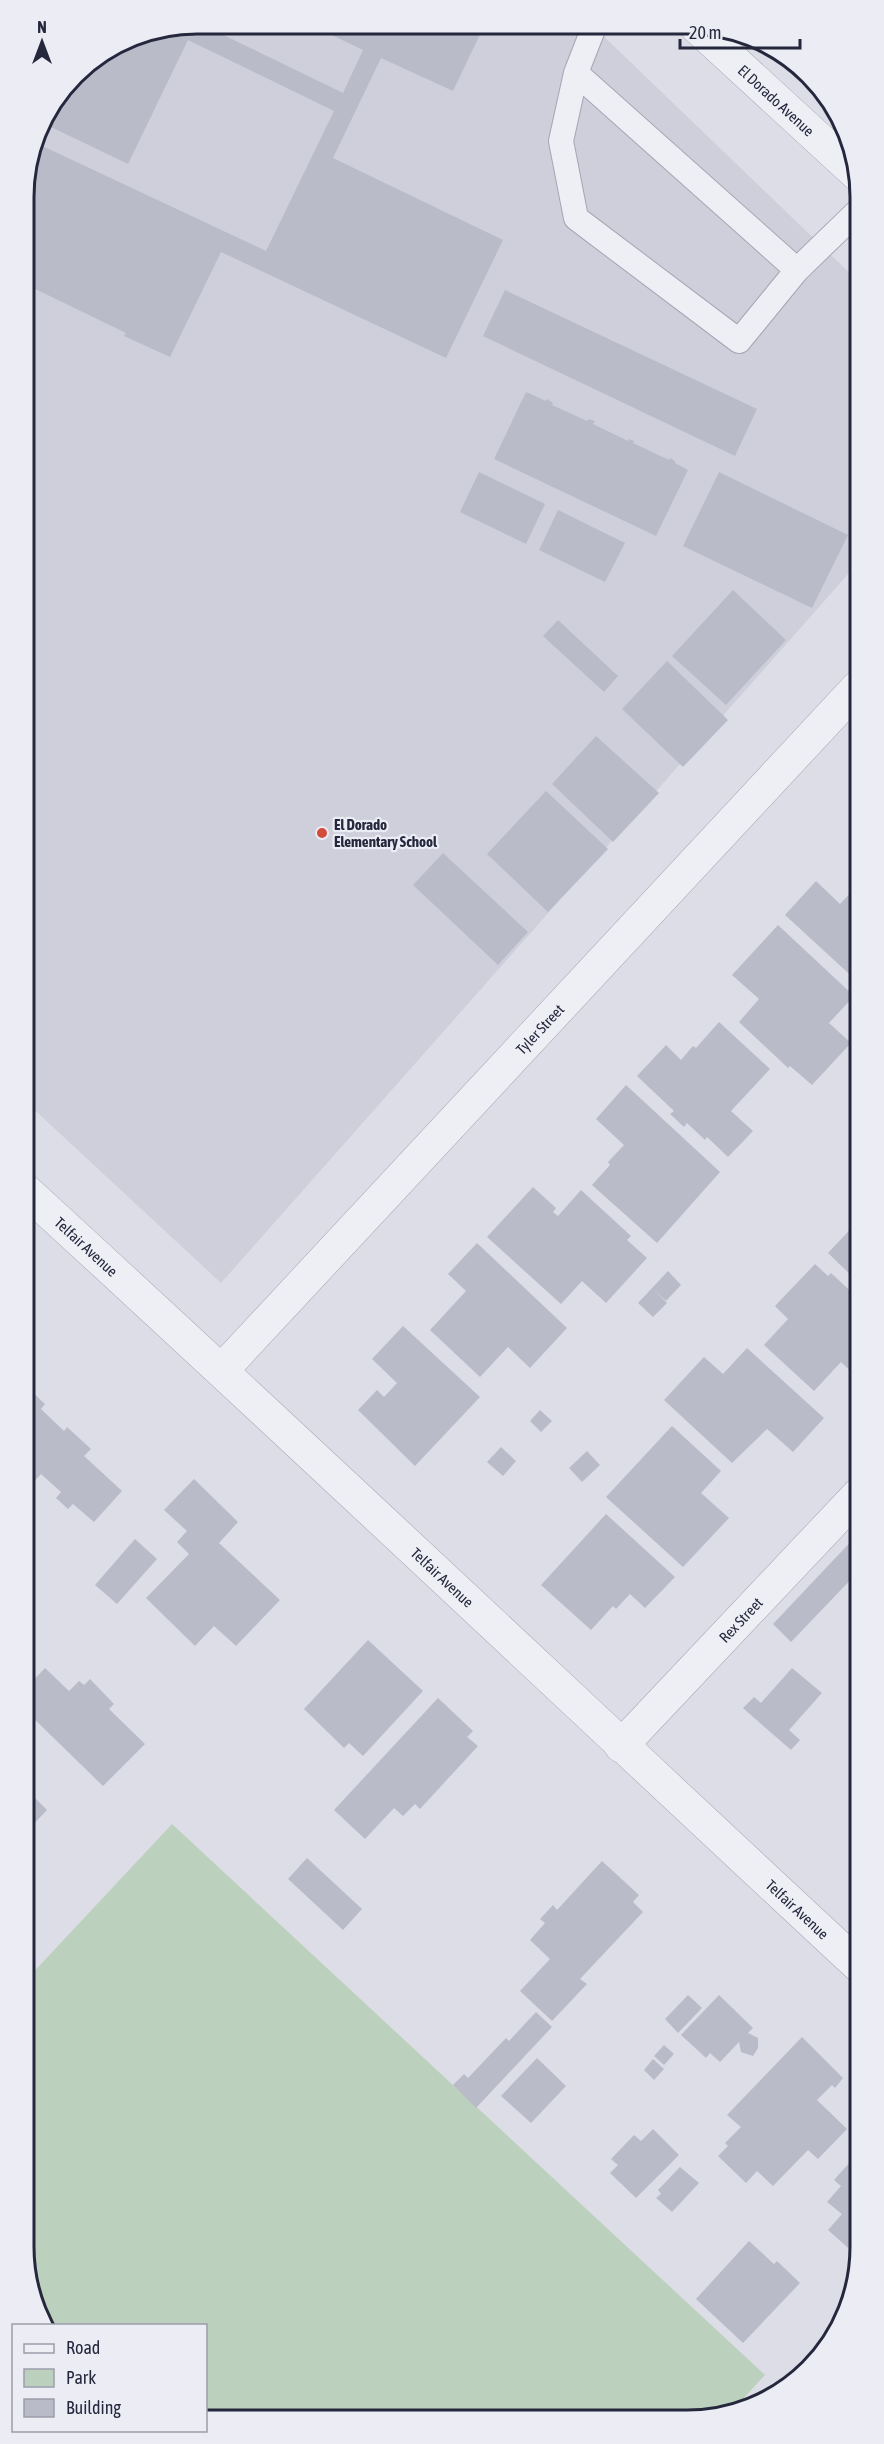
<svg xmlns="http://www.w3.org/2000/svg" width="884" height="2444" viewBox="0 0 884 2444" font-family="'Asap Condensed',sans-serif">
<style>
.built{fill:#cecfdb}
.green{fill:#bcd1bd}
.building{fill:#b9bbc9}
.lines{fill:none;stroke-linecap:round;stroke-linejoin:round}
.service-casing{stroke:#a5a6b3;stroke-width:26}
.minor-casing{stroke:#a5a6b3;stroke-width:34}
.service{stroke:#eeeff5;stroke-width:24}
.minor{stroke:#eeeff5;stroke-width:33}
.poi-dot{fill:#d14c3b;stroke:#ebecf4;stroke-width:2}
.labels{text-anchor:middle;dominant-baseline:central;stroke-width:4.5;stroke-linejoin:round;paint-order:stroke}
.street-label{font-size:15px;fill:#25273d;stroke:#ebecf4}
.poi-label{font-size:15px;font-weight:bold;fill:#25273d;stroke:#ebecf4;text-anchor:start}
.rim{fill:none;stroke:#25273d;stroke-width:3}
</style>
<rect width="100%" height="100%" fill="#dcdde6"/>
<!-- built -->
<path class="built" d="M197 24 594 27 857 280V564L221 1283 26 1102 24 186 42 120 83 67 131 37Z"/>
<!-- green -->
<path class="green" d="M172 1824 765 2375 742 2400 721 2417H206V2326L51 2325 27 2281V1979Z"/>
<!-- building -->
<path class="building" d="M201 24 343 93 363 50 311 25 484 26 453 91 381 58 333 158 503 240 446 358 221 252 170 357 124 336 126 333 25 284 24 186 36 143 266 251 334 111 188 40 128 164 51 127 75 77 83 67 131 37Z
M505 290 757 409 735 456 483 336Z
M526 392 546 401 547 399 553 403 552 405 587 421 589 419 595 421 593 424 628 441 629 439 634 441 633 443 669 460 670 458 675 461V463L688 470 656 536 494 459Z
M479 472 545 504 526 544 460 512Z
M719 472 848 535 812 608 683 546Z
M558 510 625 543 605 582 539 550Z
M733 590 786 640 726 705 672 656Z
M558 620 618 676 604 692 543 636Z
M667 661 728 720 683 767 622 709Z
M596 736 659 793 613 842 552 784Z
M546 791 608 849 548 912 487 854Z
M443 853 528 932 498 965 413 885Z
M816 881 840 904 858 885V982L785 915Z
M778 925 854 996 829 1023 851 1043 812 1085 790 1066 788 1068 739 1022 759 999 732 975Z
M719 1022 770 1069 731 1111 753 1131 728 1157 707 1137 705 1140 687 1123 684 1127 670 1114 674 1111 637 1076 666 1045 681 1060 693 1046 696 1048Z
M626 1085 720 1172 657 1243 592 1185 610 1165 608 1162 624 1145 596 1119Z
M533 1187 556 1208 553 1212 558 1216 581 1190 631 1236 627 1240 647 1258 606 1303 582 1281 561 1304 487 1237Z
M858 1221V1282L828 1253Z
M477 1243 567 1328 530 1368 508 1347 480 1377 430 1330 466 1291 448 1274Z
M815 1264 828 1276 831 1273 858 1298V1378L841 1362 814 1391 764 1345 788 1319 775 1306Z
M668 1271 681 1285 666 1301 654 1290 667 1303 653 1317 638 1303Z
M403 1326 480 1397 415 1466 358 1410 377 1390 384 1397 397 1383 372 1359Z
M747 1348 824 1418 793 1452 767 1429 732 1463 664 1400 704 1357 723 1374Z
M26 1386 45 1404 41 1409 64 1431 67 1427 91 1449 84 1456 122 1491 94 1522 73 1504 68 1509 56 1498 61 1492 41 1474 30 1486 26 1483Z
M540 1410 552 1421 541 1432 530 1421Z
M672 1426 721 1471 701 1493 729 1518 683 1567 606 1497Z
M501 1447 516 1461 503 1476 487 1462Z
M587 1451 600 1465 582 1482 569 1468Z
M194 1479 238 1522 219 1543 280 1600 236 1646 214 1626 195 1646 146 1598 189 1554 177 1542 187 1531 164 1510Z
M606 1514 675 1577 645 1608 630 1594 616 1609 613 1606 591 1630 541 1585Z
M859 1533V1571L791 1642 773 1624Z
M135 1539 157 1559 117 1604 95 1585Z
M368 1640 423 1691 363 1756 349 1743 344 1748 304 1709Z
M45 1668 69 1691 79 1681 84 1685 90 1679 114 1704 109 1709 145 1744 103 1786 27 1712V1687Z
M792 1668 822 1693 789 1730 800 1740 791 1750 743 1708 754 1697 761 1703Z
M438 1698 473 1731 467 1737 478 1746 420 1809 415 1804 403 1816 394 1808 365 1839 334 1810Z
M27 1790 47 1810 27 1831Z
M307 1858 362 1909 343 1930 288 1879Z
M602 1861 639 1895 633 1902 643 1912 580 1979 587 1984 552 2021 520 1991 550 1959 530 1940 545 1923 540 1919 553 1905 557 1910Z
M688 1995 702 2008 678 2033 665 2019Z
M719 1995 753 2028 748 2033 758 2038V2048L753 2056 741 2052 739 2042 720 2062 710 2053 706 2058 681 2035Z
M536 2012 552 2027 476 2108 453 2085 464 2074 468 2078 506 2038 509 2041Z
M802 2037 843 2078 835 2088 832 2085 817 2100 847 2129 818 2159 808 2150 773 2186 757 2171 746 2183 718 2156 728 2146 725 2143 741 2127 727 2115Z
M664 2045 674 2054 664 2065 654 2056Z
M537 2058 566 2086 531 2123 501 2096Z
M653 2059 664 2069 654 2080 644 2070Z
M653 2129 679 2155 636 2198 610 2173 618 2165 611 2159 634 2135 641 2141Z
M859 2152 860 2251 856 2255 828 2230 842 2214 827 2202 841 2186 834 2180Z
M680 2167 699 2183 672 2212 656 2198 661 2194 658 2190Z
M749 2241 774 2264 777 2261 800 2283 743 2343 696 2299Z"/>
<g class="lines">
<defs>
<path id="service" d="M594 27 576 73 561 141 576 218 739 341 797 270 857 212
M576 73 797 270"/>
<g id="minor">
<path id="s1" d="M697 27 857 174"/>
<path id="s2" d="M26 1191C306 1447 581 1708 859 1966"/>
<path id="s3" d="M222 1370 857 688"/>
<path id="s4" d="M621 1746 859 1494"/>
</g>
</defs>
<!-- service casing -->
<use href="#service" class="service-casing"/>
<!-- minor casing -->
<use href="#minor" class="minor-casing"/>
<!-- service -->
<use href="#service" class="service"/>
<!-- minor -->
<use href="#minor" class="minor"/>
</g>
<!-- markers -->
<circle class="poi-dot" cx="322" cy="833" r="6"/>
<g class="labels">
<!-- street labels -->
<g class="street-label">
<text stroke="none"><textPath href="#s1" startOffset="108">El Dorado Avenue</textPath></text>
<text stroke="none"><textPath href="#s3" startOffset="466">Tyler Street</textPath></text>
<text stroke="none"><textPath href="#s2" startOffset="82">Telfair Avenue</textPath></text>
<text stroke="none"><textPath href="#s2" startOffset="568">Telfair Avenue</textPath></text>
<text stroke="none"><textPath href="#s4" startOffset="174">Rex Street</textPath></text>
<text stroke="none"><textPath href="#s2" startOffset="1054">Telfair Avenue</textPath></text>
</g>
<!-- poi labels -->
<g class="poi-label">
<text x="334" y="824">El Dorado<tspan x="334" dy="17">Elementary School</tspan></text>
</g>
</g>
<!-- crop -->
<path d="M0 0H884V2444H0ZM197 34H687A163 163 0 0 1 850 197V2247A163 163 0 0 1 687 2410H197A163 163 0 0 1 34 2247V197A163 163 0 0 1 197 34Z" fill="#ebecf4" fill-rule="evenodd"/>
<path class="rim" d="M197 34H687A163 163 0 0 1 850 197V2247A163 163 0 0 1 687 2410H197A163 163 0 0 1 34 2247V197A163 163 0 0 1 197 34Z"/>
<!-- legend -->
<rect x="12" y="2324" width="195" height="108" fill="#ebecf4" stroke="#9c9dab" stroke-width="1.5"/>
<rect x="24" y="2344" width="30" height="9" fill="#eeeff5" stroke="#9c9dab" stroke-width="1.5"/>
<text x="66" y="2354" font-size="18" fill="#25273d">Road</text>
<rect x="24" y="2369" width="30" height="18" fill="#bcd1bd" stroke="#9c9dab" stroke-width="1.5"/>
<text x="66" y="2384" font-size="18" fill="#25273d">Park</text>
<rect x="24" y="2399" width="30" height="18" fill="#b9bbc9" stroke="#9c9dab" stroke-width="1.5"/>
<text x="66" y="2414" font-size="18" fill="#25273d">Building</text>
<!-- north arrow -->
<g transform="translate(42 42)" stroke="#ebecf4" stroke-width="4.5" paint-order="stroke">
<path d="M0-4.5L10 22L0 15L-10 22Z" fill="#25273d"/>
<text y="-9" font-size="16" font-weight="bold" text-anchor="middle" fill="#25273d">N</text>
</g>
<!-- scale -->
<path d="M680 39v9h120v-9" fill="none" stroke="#25273d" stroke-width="3"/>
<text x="689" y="39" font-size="18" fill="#25273d" stroke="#ebecf4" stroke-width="4.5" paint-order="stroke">20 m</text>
</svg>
